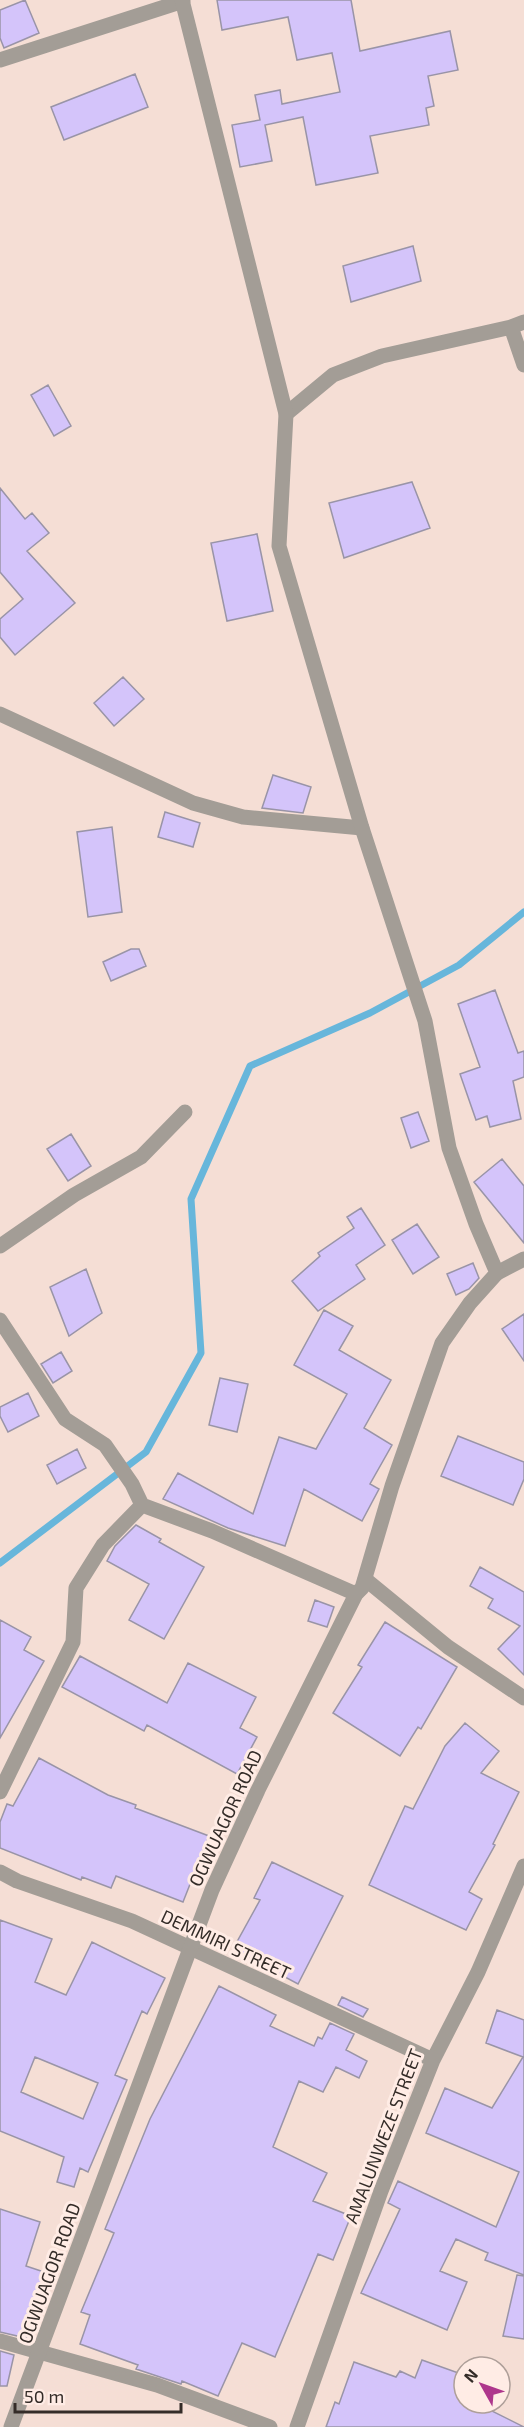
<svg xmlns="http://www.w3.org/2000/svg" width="524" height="2427" viewBox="0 0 524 2427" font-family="'Exo 2',sans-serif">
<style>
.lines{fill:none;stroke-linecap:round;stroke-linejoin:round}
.stream{stroke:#67b6db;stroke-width:7}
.building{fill:#d4c4fa;stroke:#9994a7;stroke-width:1.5;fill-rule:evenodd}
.minor{stroke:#a39d96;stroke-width:15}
.tertiary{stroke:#a39d96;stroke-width:15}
.labels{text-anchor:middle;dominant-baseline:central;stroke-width:6;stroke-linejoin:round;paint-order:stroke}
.street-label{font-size:18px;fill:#342c28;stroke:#ffece5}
</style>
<rect width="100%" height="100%" fill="#f5ded5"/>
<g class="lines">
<!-- stream -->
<path class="stream" d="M0 1563 146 1452 201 1353 191 1199 250 1066 370 1013 459 965 524 912"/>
</g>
<!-- building -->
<path class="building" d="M25 0 39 33 4 48 0 38V10Z
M217 0H351L360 51 450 31 458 70 428 76 434 106 426 108 429 125 370 136 378 173 316 185 303 117 265 125 272 161 240 167 232 125 260 120 255 95 280 90 282 104 340 92 332 53 297 60 288 17 222 30Z
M135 74 148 107 64 140 51 107Z
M413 246 421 281 351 302 343 266Z
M48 385 71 426 54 436 31 395Z
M412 482 430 528 344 558 329 503Z
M0 488 25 519 32 513 49 533 27 551 75 603 15 655 0 637V619L23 599 0 572Z
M257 534 273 611 227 621 211 543Z
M123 677 144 699 114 726 94 703Z
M273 775 311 787 303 813 262 808Z
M165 812 200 823 193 847 158 837Z
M112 827 122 912 88 917 77 832Z
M131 949H139L146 966 111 981 103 962Z
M495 990 518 1053 524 1051V1077L513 1081 521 1119 490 1127 487 1116 476 1120 460 1074 480 1067 458 1004Z
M418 1112 429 1141 411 1148 401 1118Z
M71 1134 91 1166 68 1181 47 1149Z
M502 1159 524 1186V1243L474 1182Z
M361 1208 385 1245 356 1265 365 1279 318 1311 292 1281 320 1256 318 1253 354 1228 347 1217Z
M417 1224 439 1257 413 1274 392 1240Z
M473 1263 479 1278 469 1289 456 1295 447 1274Z
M86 1269 102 1313 69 1336 50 1287Z
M324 1310 353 1326 339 1350 391 1380 364 1428 392 1445 370 1484 379 1489 362 1521 304 1489 285 1546 228 1528 163 1499 178 1473 253 1514 279 1437 316 1449 347 1394 294 1365Z
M524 1314V1361L502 1329Z
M61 1352 72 1371 53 1383 41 1364Z
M220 1378 248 1384 237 1432 209 1425Z
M28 1393 39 1416 8 1432 0 1416V1407Z
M458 1436 524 1462V1479L513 1505 441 1476Z
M77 1449 86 1468 57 1484 47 1465Z
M136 1525 161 1539 159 1542 204 1567 164 1639 129 1620 149 1584 107 1561 115 1546Z
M480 1567 524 1592V1675L498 1649 520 1626 488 1608 493 1599 470 1586Z
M315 1600 334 1607 327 1627 308 1621Z
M0 1620 31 1637 24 1650 44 1661 0 1738Z
M385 1622 457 1667 421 1729 418 1727 400 1756 333 1713 362 1667 358 1665Z
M80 1656 167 1703 188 1663 256 1697 240 1728 257 1737 237 1774 147 1725 144 1731 62 1687Z
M465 1723 499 1751 481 1773 519 1792 493 1844 495 1845 469 1892 482 1899 466 1930 369 1885 405 1806 413 1809 445 1746Z
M39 1758 108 1795 136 1805 135 1808 209 1836 183 1902 116 1876 111 1888 82 1877 81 1880 0 1848V1822L7 1804 13 1806Z
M272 1862 343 1896 298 1984 233 1949 260 1900 254 1898Z
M0 1920 52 1939 35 1982 66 1995 92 1942 165 1978 147 2014 142 2011 115 2075 127 2080 88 2172 80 2168 74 2187 57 2182 64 2157 0 2131ZM35 2057 98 2083 83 2119 21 2092Z
M219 1986 276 2015 270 2026 314 2046 318 2037 322 2039 330 2023 354 2034 346 2050 367 2061 359 2078 336 2067 323 2092 299 2081 273 2147 327 2173 313 2201 351 2216 333 2260 318 2254 275 2357 242 2343 218 2396 182 2381 181 2384 136 2369 138 2365 80 2344 90 2315 81 2312 114 2233 105 2229 150 2119Z
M342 1997 368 2009 363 2017 338 2005Z
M497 2010 524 2020V2275L485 2260 488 2253 456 2239 440 2271 467 2282 447 2330 361 2293 400 2209 388 2203 398 2181 496 2227 519 2172 426 2133 445 2088 492 2108 523 2057 486 2043Z
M0 2209 40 2222 26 2266 47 2273 26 2338 0 2332Z
M517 2275 524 2276V2339L503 2336Z
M0 2351 14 2355 7 2386H0Z
M422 2360 464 2375V2403H476L524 2427H326L335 2402 339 2404 354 2362 396 2377 400 2371 415 2378Z"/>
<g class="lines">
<!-- minor -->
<path class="minor" d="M0 60 183 1
M511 327 524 365
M286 414 333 375 382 356 511 327 524 322
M0 714 193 803 243 817 362 828
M0 1246 74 1195 141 1157 185 1112
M497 1273 524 1259
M0 1320 65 1419 105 1445 132 1484 142 1505 212 1531 356 1594
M365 1579 448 1647 524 1698
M0 1792 73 1642 76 1588 103 1545 142 1505
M0 1872 17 1881 132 1921 433 2060
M0 2341 157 2385 270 2427
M297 2427 381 2191 433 2060 478 1972 524 1866"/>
<!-- tertiary -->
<path class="tertiary" d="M11 2427 212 1890 258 1790 356 1594 362 1588 392 1486 442 1343 470 1303 497 1273 476 1224 449 1148 425 1021 362 828 279 546 286 414 182 0"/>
</g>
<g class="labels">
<!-- street labels -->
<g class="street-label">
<text transform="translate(225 1818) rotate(-65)">OGWUAGOR ROAD</text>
<text transform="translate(226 1944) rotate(25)">DEMMIRI STREET</text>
<text transform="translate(383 2136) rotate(-69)">AMALUNWEZE STREET</text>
<text transform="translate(49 2273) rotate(-70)">OGWUAGOR ROAD</text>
</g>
</g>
<!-- north arrow -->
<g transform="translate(482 2385) rotate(310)"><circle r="28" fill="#ffece5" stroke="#ae9f99" stroke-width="1.5"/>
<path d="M0-4.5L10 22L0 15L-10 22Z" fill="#ae368c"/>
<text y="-9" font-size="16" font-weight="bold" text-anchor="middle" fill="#342c28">N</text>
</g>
<!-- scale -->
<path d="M15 2403v9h166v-9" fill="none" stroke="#342c28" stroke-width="3"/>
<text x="24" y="2403" font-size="18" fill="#342c28" stroke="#ffece5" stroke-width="4.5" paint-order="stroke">50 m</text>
</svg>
